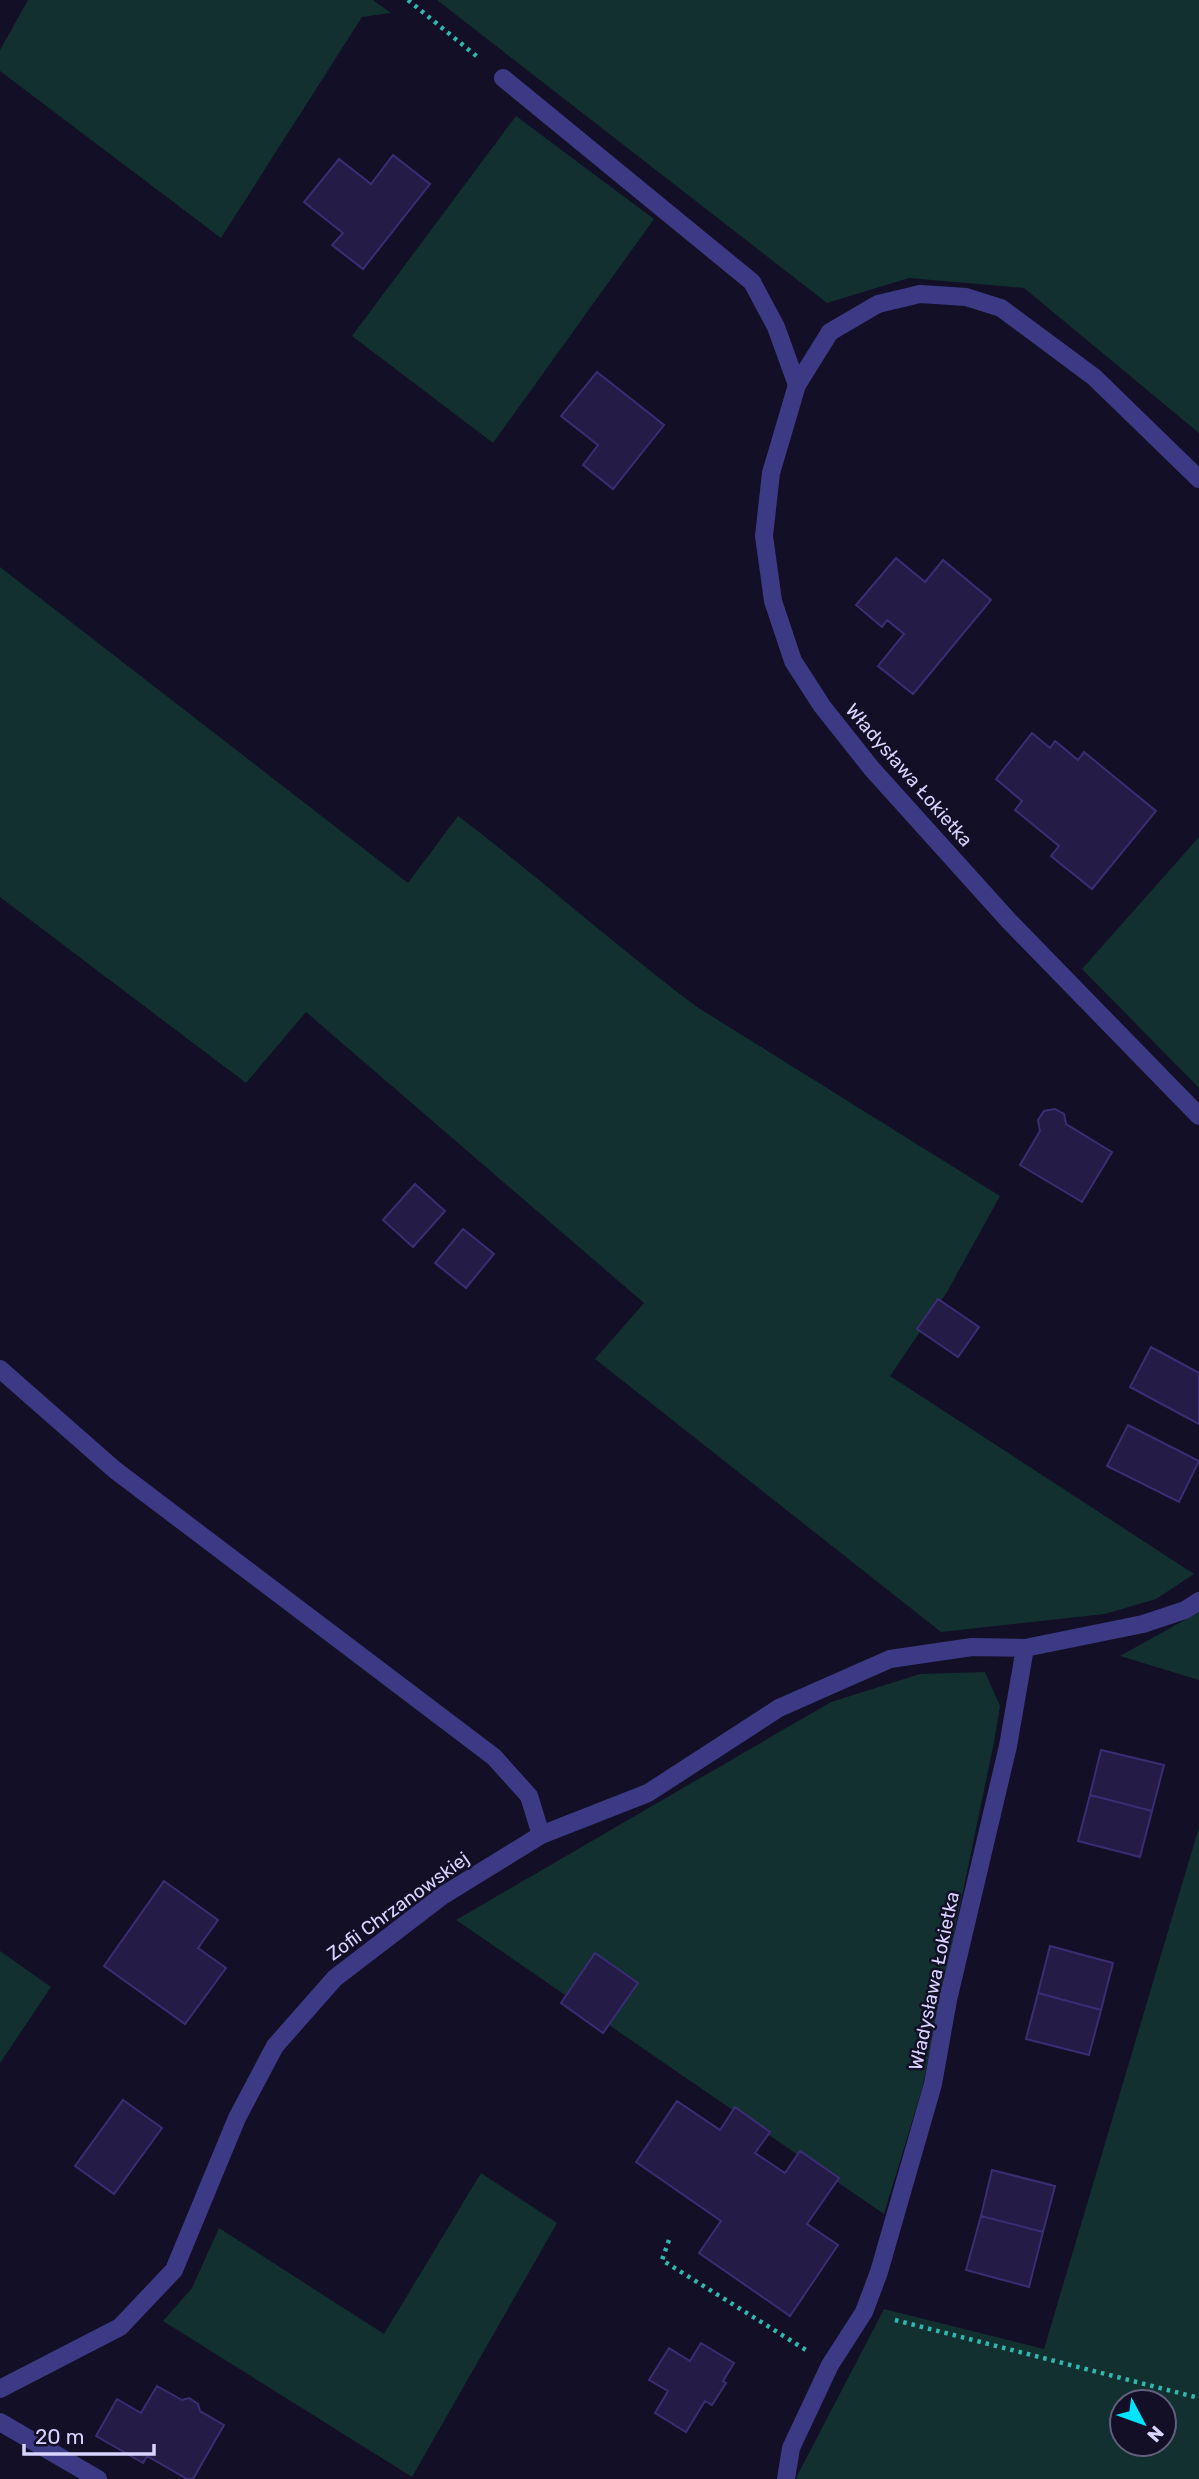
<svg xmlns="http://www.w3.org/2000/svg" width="1199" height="2479" viewBox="0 0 1199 2479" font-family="Rubik,sans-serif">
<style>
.green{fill:#12302f;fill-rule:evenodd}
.building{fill:#241b47;stroke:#3b2d73;stroke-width:2}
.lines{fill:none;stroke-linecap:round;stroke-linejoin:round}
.path{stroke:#2fb8b0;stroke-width:4.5;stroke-dasharray:3.5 5;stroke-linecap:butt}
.service{stroke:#3d3a85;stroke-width:18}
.minor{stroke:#3d3a85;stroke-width:18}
.labels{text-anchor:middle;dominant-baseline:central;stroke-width:5;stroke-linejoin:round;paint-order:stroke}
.street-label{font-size:19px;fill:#d9d4ff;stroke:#130f26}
</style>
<rect width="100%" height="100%" fill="#130f26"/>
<!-- green -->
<path class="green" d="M28 0H373L391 13 362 17 221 238 0 71V50Z
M437 0H1199V433L1024 288 909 278 827 303Z
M516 116 654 219 493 443 352 336Z
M0 567 408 883 458 816C540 878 616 946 697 1007L1000 1196 947 1292 890 1376 1194 1574 1156 1599 1105 1614 941 1632 595 1359 644 1303 306 1012 246 1083 0 897Z
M1199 837V1088L1082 969Z
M1199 1612V1680L1120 1656Z
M985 1672 1000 1706 994 1742 922 2089 884 2214 456 1920 831 1702 920 1674Z
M1199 1827V2479H797V2476L884 2309 1044 2349ZM1164 2402V2444H1122V2402Z
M0 1951 51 1987 0 2063Z
M481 2173 557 2223 412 2477 163 2321 192 2288 219 2228 384 2334Z"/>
<!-- building -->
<path class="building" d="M393 155 430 184 363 269 332 245 343 233 304 202 339 159 371 184Z
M597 372 664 425 613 489 583 465 598 445 561 416Z
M896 558 925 582 943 560 991 600 913 694 878 666 904 634 887 620 882 627 856 605Z
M1032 733 1050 748 1055 741 1078 760 1084 752 1156 811 1092 889 1051 856 1059 846 1015 810 1022 801 996 779Z
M1055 1109 1064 1114 1066 1124 1112 1152 1082 1202 1020 1165 1040 1131 1038 1120 1044 1111Z
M415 1184 445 1211 413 1247 383 1220Z
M463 1229 494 1254 466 1288 435 1263Z
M938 1299 979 1327 958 1357 917 1329Z
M1151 1347 1199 1373V1424L1130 1387Z
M1128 1425 1199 1461 1179 1502 1107 1466Z
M1101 1750 1164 1765 1152 1811 1090 1795Z
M1090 1795 1152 1811 1140 1857 1078 1841Z
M164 1881 218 1920 198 1948 226 1968 185 2024 104 1966Z
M1050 1946 1113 1963 1101 2010 1038 1993Z
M595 1953 638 1983 603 2033 561 2003Z
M1038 1993 1101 2010 1089 2055 1026 2039Z
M123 2100 162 2128 114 2194 75 2166Z
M677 2101 720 2130 735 2107 770 2132 755 2153 785 2173 800 2151 839 2178 807 2224 838 2245 790 2316 699 2253 721 2221 636 2162Z
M992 2170 1055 2186 1043 2232 981 2216Z
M981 2216 1043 2232 1029 2287 966 2270Z
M701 2343 734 2363 723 2381 726 2383 712 2405 705 2401 686 2432 655 2413 668 2391 649 2380 669 2348 690 2361Z
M157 2386 182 2400 189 2398 198 2404 200 2411 224 2425 193 2479H187L147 2456 143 2463 96 2436 117 2399 141 2413Z"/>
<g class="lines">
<!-- path -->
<path class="path" d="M408 0 480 59
M669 2240 662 2260 806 2350
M895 2320 1199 2398"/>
<!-- service -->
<path class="service" d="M503 78 752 282 776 327 797 385
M830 332 878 304 920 294 966 297 1001 308 1094 377 1199 479
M0 1369 115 1470 494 1757 529 1796 541 1835
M0 2422 98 2479"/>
<!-- minor -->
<path class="minor" d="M830 332 797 385 771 473 764 536 773 601 793 661 822 706 872 769 1009 921 1199 1116
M0 2389 120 2327 174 2270 237 2118 275 2046 335 1978 442 1896 541 1835 648 1793 779 1708 890 1659 972 1647 1025 1648 1143 1624 1185 1610 1199 1601
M786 2479 791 2448 830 2365 864 2312 879 2272 933 2084 948 2000 1008 1746 1025 1648"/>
</g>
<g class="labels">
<!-- street labels -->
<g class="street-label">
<text transform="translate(909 775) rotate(49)">Władysława Łokietka</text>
<text transform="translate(398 1906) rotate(-36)">Zofii Chrzanowskiej</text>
<text transform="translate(934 1981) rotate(-78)">Władysława Łokietka</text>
</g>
</g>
<!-- north arrow -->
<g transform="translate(1143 2423) rotate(131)"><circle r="33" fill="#130f26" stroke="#625e7d" stroke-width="2"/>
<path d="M0-5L12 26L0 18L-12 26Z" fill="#00e5ff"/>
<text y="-10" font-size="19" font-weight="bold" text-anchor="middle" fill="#d9d4ff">N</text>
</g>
<!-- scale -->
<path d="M24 2444v10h130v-10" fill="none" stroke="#d9d4ff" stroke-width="3.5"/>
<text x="35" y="2444" font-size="21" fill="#d9d4ff" stroke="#130f26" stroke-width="5" paint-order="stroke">20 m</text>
</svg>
